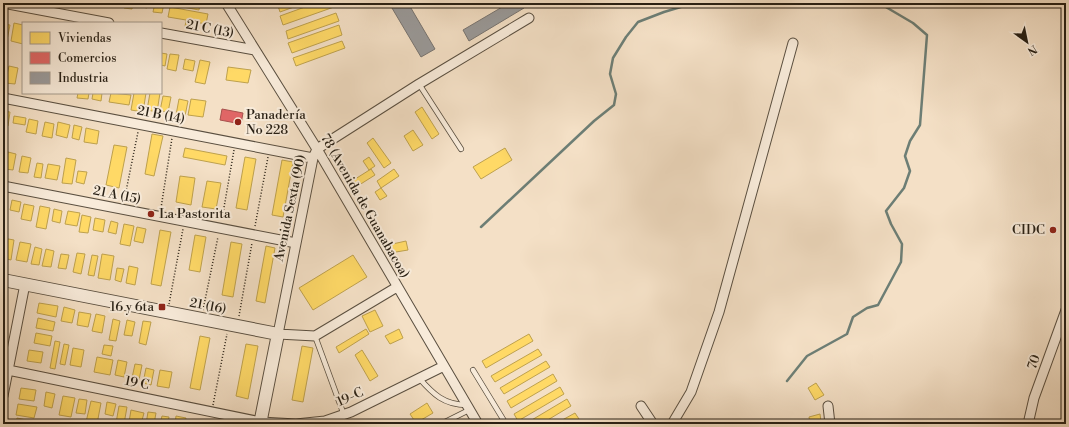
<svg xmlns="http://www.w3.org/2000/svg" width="1069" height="427" viewBox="0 0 1069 427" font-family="'Libre Bodoni',serif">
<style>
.homes{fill:#ffd966;stroke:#bea14d}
.shops{fill:#e06666;stroke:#a8514d}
.industry{fill:#999;stroke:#777471}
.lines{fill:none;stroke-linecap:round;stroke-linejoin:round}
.stream{stroke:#6d7e75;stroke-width:2.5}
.service-casing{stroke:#5a4f40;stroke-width:6}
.minor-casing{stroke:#5a4f40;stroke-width:11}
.tertiary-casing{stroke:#5a4f40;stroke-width:14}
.path{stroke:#271f14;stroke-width:1.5;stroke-dasharray:1 2;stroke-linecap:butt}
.service{stroke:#f8ebda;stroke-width:4.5}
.minor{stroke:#f8ebda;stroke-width:9}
.tertiary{stroke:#f8ebda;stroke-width:12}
.poi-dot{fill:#8f2418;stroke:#f8ebda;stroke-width:1.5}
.labels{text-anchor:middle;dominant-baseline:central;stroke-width:4;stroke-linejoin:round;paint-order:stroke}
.street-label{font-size:13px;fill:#271f14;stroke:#f8ebda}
.poi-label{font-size:13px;fill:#271f14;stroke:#f8ebda;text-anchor:start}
</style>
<rect width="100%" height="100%" fill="#f4e0c6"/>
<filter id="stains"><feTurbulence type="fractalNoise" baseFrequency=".005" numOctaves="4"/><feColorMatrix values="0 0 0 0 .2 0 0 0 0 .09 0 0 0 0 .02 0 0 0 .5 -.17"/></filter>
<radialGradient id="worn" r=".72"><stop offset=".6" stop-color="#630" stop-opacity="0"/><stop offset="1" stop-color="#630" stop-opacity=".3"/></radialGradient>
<!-- homes -->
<path class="homes" d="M125 3H133L132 9 124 8Z
M138 3H148L147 8 137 6Z
M155 3H164L162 13 153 12Z
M184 3H200L199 10 183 7Z
M277 3H305L280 12Z
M316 3H332L334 7 283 25 280 16Z
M170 7 208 14 206 24 195 22 194 29 185 27 186 20 168 17Z
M336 13 339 21 288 39 286 31Z
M14 23 23 25V44L11 41Z
M3 24 10 25 7 40 3 39Z
M339 25 342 35 292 53 288 43Z
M342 41 345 48 296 66 293 58Z
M161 53 167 54 165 66 161 65Z
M170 54 179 55 176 71 167 69Z
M185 59 195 61 193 71 183 69Z
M200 60 210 62 205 84 195 82Z
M9 66 18 68 15 84 5 83Z
M228 67 251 70 248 83 226 80Z
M78 93H89L88 99 77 98Z
M93 93H102L101 101 92 99Z
M111 93 131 95 129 105 109 102Z
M134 93H146L143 112 131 110Z
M150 93H160L157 112 147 110Z
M163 96 171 97 168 112 160 111Z
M179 99 188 101 185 116 176 115Z
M191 99 206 101 203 117 188 115Z
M422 107 439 134 432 139 415 112Z
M3 111 10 112 8 126 3 125Z
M14 116 26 118 25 125 13 123Z
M29 119 38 121 36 134 26 132Z
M45 122 54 124 52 138 42 136Z
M58 122 70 125 67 138 56 135Z
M74 125 82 127 79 140 72 138Z
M86 128 99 131 97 144 84 142Z
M413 130 423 145 413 151 404 136Z
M152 134 163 136 154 176 145 174Z
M373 138 391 163 384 168 367 143Z
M114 145 127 147 119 188 106 185Z
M185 148 227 156 225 165 183 157Z
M505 148 512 160 481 179 473 167Z
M8 152 16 154 13 170 5 169Z
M22 156 31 158 28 173 19 172Z
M245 157 256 159 247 210 236 208Z
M369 157 375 166 369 170 363 161Z
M66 158 76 160 72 184 62 183Z
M282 160 293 162 283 217 272 215Z
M37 163 43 164 41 178 34 177Z
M48 164 60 166 57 180 45 178Z
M371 169 375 175 356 187 352 181Z
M394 169 399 176 381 188 377 181Z
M78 171 87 172 84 184 76 182Z
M180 176 195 178 191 205 176 202Z
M207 181 221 183 216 209 202 207Z
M381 188 387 196 380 200 375 192Z
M12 200 21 202 19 212 10 210Z
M24 204 34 206 31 221 21 219Z
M40 206 50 208 46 229 36 227Z
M54 209 62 211 60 223 52 221Z
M68 211 80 213 77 226 65 224Z
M82 215 91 217 88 233 79 232Z
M95 218 105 220 103 232 93 230Z
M111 221 118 223 116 234 108 232Z
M124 224 134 226 130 246 120 244Z
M137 227 146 229 143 243 134 241Z
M160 230 171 232 161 286 151 284Z
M195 235 206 237 200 272 189 270Z
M3 238 14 240 11 260 3 258Z
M406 241 408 250 390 253 388 245Z
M20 242 31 244 27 262 16 260Z
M231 242 242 244 233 297 222 295Z
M266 246 275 248 265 303 256 301Z
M35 247 42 249 39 265 31 264Z
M46 249 54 251 51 267 42 266Z
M77 253 85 254 81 274 73 272Z
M61 254 69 255 66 269 58 268Z
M102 254 114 256 110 280 98 278Z
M92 255 98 256 94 276 88 275Z
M353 255 367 277 313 310 299 288Z
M129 266 138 268 135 285 126 283Z
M117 268 124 269 121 282 115 280Z
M39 303 58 306 56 317 37 313Z
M64 307 75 310 72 323 61 321Z
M375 310 383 326 370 332 362 316Z
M79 312 91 314 88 327 77 325Z
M96 314 105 316 102 333 92 331Z
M38 318 55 322 53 331 36 328Z
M113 319 120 321 116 341 109 340Z
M127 320 135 322 132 336 124 335Z
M143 321 151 322 146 345 139 343Z
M366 329 369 334 339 353 336 347Z
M399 329 403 338 390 344 385 336Z
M36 333 52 336 50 346 34 343Z
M529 334 533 341 486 368 482 361Z
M200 336 210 338 200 390 190 388Z
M55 341 60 342 55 369 50 368Z
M64 344 69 345 65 365 60 364Z
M246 344 258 346 248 399 236 396Z
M104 345 113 346 111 356 102 354Z
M302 346 313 348 303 402 292 400Z
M73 348 84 350 81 367 70 365Z
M538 349 542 355 495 382 491 376Z
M29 350 43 352 41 363 27 361Z
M362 350 378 376 370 381 355 355Z
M97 357 113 360 110 375 94 372Z
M118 360 127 362 124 377 115 375Z
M546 361 550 367 504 394 500 388Z
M135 364 142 365 139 380 132 378Z
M146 368 154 370 151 385 143 383Z
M160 370 172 372 169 388 157 386Z
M553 374 557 381 511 408 507 401Z
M816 383 824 395 815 400 808 388Z
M560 387 564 394 518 421 514 414Z
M21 388 36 390 34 401 19 399Z
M46 392 55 394 52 408 44 406Z
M63 396 75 398 71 417 59 415Z
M79 399 87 400 85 414 76 413Z
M567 399 571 406 541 424H525Z
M91 401 101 403 97 424 86 422Z
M107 402 116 404 113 416 105 414Z
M427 403 433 413 416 423 410 414Z
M18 404 37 407 34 418 16 415Z
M119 406 127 407 124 424 116 423Z
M131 410 144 413 141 424 129 422Z
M148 412 156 413 154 424H146Z
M575 413 579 419 571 424H555Z
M820 414 821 422 810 424 809 417Z
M162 416 169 417 168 424H160Z
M176 416 186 418 185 424H175Z
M17 418 31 421V424H16Z"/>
<!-- shops -->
<path class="shops" d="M222 109 243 113 241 124 220 120Z"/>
<!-- industry -->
<path class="industry" d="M389 3H408L435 49 421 57Z
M509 3H521L524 8 469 41 463 30Z"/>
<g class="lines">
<!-- stream -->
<path class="stream" d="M481 227 594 121 614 105 616 94 610 74 613 58 626 37 638 22 664 12 694 3
M787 381 807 356 847 334 853 317 867 308 878 305 901 262 902 244 891 224 886 211 904 188 910 171 905 156 910 141 920 125 927 35 913 23 879 3"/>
<defs>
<path id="service" d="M419 84 461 149
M315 336 344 415
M473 370 506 424
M419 378C433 394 444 405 467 405
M441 424 469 410"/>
<path id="minor" d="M3 3 109 23
M226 3 317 149 478 424
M161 33 255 50
M3 98 313 158
M3 186 296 243
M397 287 315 336 278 334 313 158 317 149 419 84 529 18
M8 370 261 422 296 424 325 421 351 412 444 366
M3 396 25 284
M641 406 653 424
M828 406 830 424
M672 424 691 392 719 312 793 43
M1028 424 1034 398 1066 310"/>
<path id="tertiary" d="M3 280 278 334 260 424"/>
</defs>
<!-- service casing -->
<use href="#service" class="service-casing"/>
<!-- minor casing -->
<use href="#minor" class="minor-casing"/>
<!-- tertiary casing -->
<use href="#tertiary" class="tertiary-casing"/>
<!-- path -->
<path class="path" d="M124 201 138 132
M161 208 172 138
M222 219 234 150
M255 226 268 157
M169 304 183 229
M203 310 218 237
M239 316 252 243
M213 405 227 334"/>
<!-- service -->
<use href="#service" class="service"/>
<!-- minor -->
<use href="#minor" class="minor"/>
<!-- tertiary -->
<use href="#tertiary" class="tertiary"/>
</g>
<!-- markers -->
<g class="poi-dot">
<circle cx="238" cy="122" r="4"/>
<circle cx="151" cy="214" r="4"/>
<circle cx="1053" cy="230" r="4"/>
<rect x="158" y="303" width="8" height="8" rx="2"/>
</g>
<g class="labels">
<!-- street labels -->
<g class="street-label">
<text transform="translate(210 29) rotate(11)">21 C (13)</text>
<text transform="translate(161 115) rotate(11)">21 B (14)</text>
<text transform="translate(117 195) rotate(11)">21 A (15)</text>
<text transform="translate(365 206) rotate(60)">78 (Avenida de Guanabacoa)</text>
<text transform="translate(290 208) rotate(-78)">Avenida Sexta (90)</text>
<text transform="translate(208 306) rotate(11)">21 (16)</text>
<text transform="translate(1034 362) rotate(-70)">70</text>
<text transform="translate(137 383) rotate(11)">19 C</text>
<text transform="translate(350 397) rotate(-24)">19-C</text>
</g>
<!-- poi labels -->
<g class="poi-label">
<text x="246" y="115">Panadería<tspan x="246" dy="15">No 228</tspan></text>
<text x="159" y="214">La Pastorita</text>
<text x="1045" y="230" text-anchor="end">CIDC</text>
<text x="154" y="307" text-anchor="end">16 y 6ta</text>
</g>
</g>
<!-- margin -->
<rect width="1069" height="427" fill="none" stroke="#f4e0c6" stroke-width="16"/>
<rect x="4" y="4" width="1061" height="419" fill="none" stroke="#271f14" stroke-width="2"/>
<rect x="8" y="8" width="1053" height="411" fill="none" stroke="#271f14"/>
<!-- legend -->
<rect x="22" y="22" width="140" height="72" fill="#f8ebda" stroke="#a4998b"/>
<rect x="30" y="32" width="20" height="12" fill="#ffd966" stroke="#a4998b"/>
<text x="58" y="42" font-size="12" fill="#271f14">Viviendas</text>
<rect x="30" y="52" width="20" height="12" fill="#e06666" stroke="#a4998b"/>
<text x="58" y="62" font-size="12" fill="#271f14">Comercios</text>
<rect x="30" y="72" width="20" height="12" fill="#999999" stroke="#a4998b"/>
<text x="58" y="82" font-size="12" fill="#271f14">Industria</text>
<!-- north arrow -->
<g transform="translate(1027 42) rotate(147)" stroke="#f8ebda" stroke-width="3" paint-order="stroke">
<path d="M0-3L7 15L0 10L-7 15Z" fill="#271f14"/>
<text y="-6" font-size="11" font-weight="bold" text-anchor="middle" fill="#271f14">N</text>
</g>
<rect width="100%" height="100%" filter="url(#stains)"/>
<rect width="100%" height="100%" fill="url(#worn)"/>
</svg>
